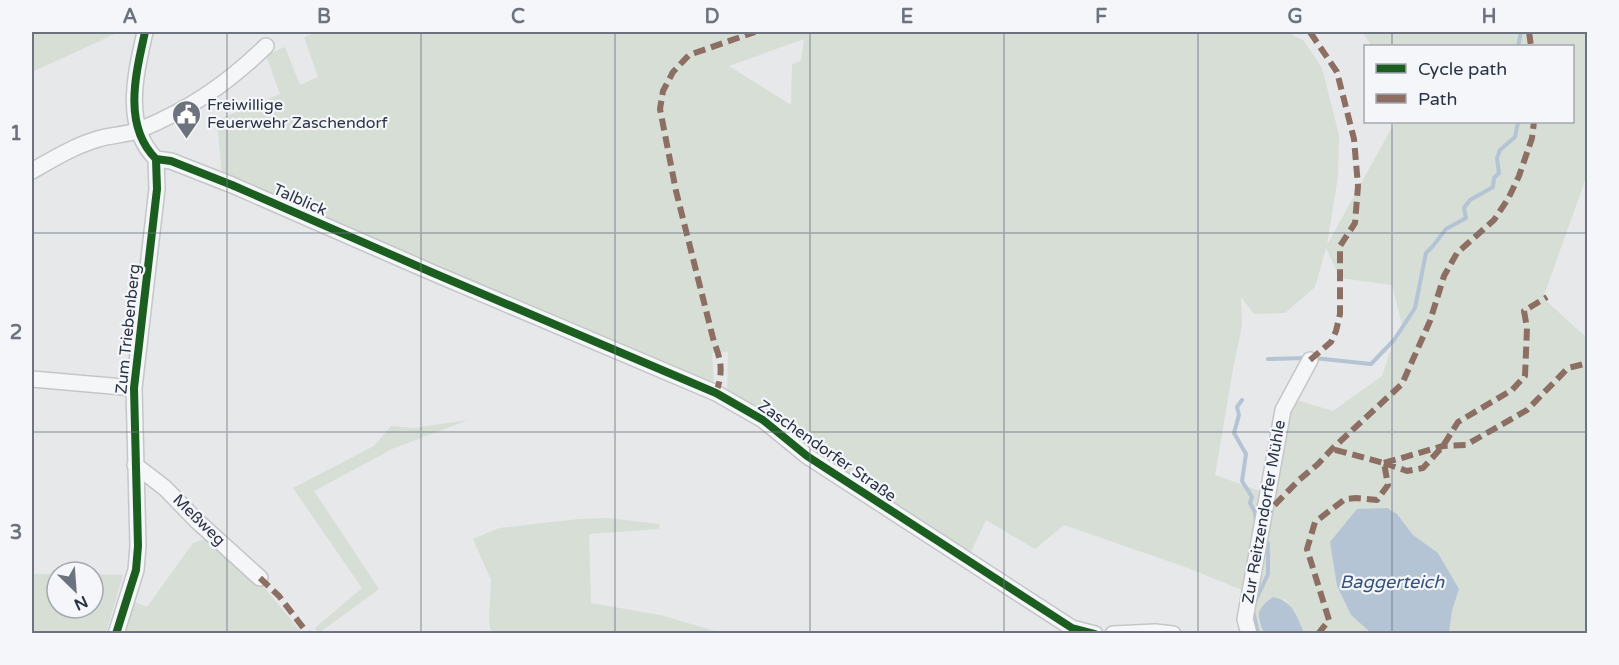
<svg xmlns="http://www.w3.org/2000/svg" width="1619" height="665" viewBox="0 0 1619 665" font-family="'Varela Round',sans-serif">
<style>
.green{fill:#d6ded6;fill-rule:evenodd}
.water{fill:#b4c4d5}
.lines{fill:none;stroke-linecap:round;stroke-linejoin:round}
.stream{stroke:#b4c4d5;stroke-width:4}
.minor-casing{stroke:#c4c6c8;stroke-width:18}
.minor{stroke:#f5f6f7;stroke-width:15}
.quiet{stroke:#8d6e63;stroke-width:6;stroke-dasharray:12 6;stroke-linecap:butt}
.cycleway-casing{stroke:#f4f6f9;stroke-width:11}
.cycleway{stroke:#1b5e20;stroke-width:8}
.grid{fill:none;stroke:#6c737f;stroke-width:1.5;stroke-opacity:0.55}
.labels{text-anchor:middle;dominant-baseline:central;stroke-width:4.5;stroke-linejoin:round;paint-order:stroke}
.poi-label{font-size:16px;fill:#2b3445;stroke:#f4f6f9;text-anchor:start}
.street-label{font-size:16px;fill:#2b3445;stroke:#f4f6f9}
.water-label{font-size:18px;font-style:italic;fill:#34527a;stroke:#f4f6f9}
.neatline{fill:none;stroke:#6c737f;stroke-width:2}
.grid-label{font-size:20px;text-anchor:middle;font-weight:bold;fill:#6c737f}
</style>
<rect width="100%" height="100%" fill="#e6e8ea"/>
<!-- green -->
<path class="green" d="M32 32H119L32 72Z
M318 32H1287L1304 41 1322 68 1339 135 1338 176 1327 245 1395 122H1572V46H1372L1362 32H1587V175L1543 298 1587 338V633H1449L1452 611 1459 589 1438 553 1413 535 1397 514 1331 542 1337 586 1351 615 1371 633H1304L1295 612 1284 599 1258 619 1264 633H1254L1249 620 1293 399 1333 411 1382 376 1394 340 1402 325 1392 285 1340 278 1326 248 1315 287 1285 313 1254 314 1241 297 1242 326 1233 369 1215 475 1260 491 1242 590 1188 568 1064 525 1035 549 986 520 969 556 727 393 728 352 712 353 714 387 222 175 217 120 280 94 266 55 285 47 300 85 318 77 304 37ZM804 39 801 61 792 64 791 105 729 66Z
M468 420 392 449 314 491 379 589 319 633 315 628 362 588 293 488 374 446 391 426 414 428Z
M607 518 660 524 659 529 589 534 591 603 660 615 722 633H491L489 622 491 580 473 539 499 528 579 519Z
M209 538 259 581 302 633 124 634 135 602 147 607 193 543Z
M32 574H57V608H93V574L123 575 106 633H32Z"/>
<!-- water -->
<path class="water" d="M1387 508 1397 514 1413 535 1438 553 1459 589 1452 611 1449 633H1371L1351 615 1337 586 1330 542 1357 509Z
M1273 597C1293 601 1297 616 1304 633H1264C1256 615 1256 609 1273 597Z"/>
<g class="lines">
<!-- stream -->
<path class="stream" d="M1518 46 1521 32
M1314 358 1371 364 1394 340 1415 308 1426 253 1433 246 1446 229 1466 218 1464 208 1470 200 1493 187 1494 178 1499 173 1497 158 1500 150 1515 137 1518 122
M1268 359 1306 358
M1242 400 1237 407 1239 415 1234 433 1246 454 1242 481 1252 497 1250 503 1255 512 1256 523
M1254 604 1268 574V544L1265 540
M1253 611 1258 634"/>
<defs>
<path id="minor" d="M156 159 171 161 232 185 431 272 716 393 763 420 807 456 1072 628 1095 634
M32 171C53 159 74 146 98 139 111 135 126 135 139 130 189 110 228 83 266 46
M32 379 134 388
M135 465 165 488 197 521 260 578
M116 634 136 570 138 546 134 388 157 189 156 159C122 125 136 73 145 32
M1113 634 1155 632 1173 634
M1249 634 1245 619 1283 410 1310 360"/>
</defs>
<!-- minor casing -->
<use href="#minor" class="minor-casing"/>
<!-- minor -->
<use href="#minor" class="minor"/>
<!-- quiet -->
<path class="quiet" d="M1529 32 1531 46
M1310 360 1331 342 1336 331 1340 314V246L1355 223 1358 186 1354 139 1337 72 1310 32
M716 393C723 372 722 363 714 342L676 191 660 109 663 91 673 72 689 55 755 32
M1384 463 1407 471 1423 468 1443 446 1458 422 1512 390 1525 376 1527 328 1524 311 1547 297
M1384 463 1443 446 1466 445 1527 410 1568 368 1588 363
M1262 518 1299 480 1318 464 1332 449 1402 384 1430 321 1444 276 1457 253 1494 220 1508 199 1519 176 1532 138 1534 122
M260 578 279 596 308 634
M1318 634 1329 620 1307 549 1315 522 1345 499 1356 498 1377 500 1388 485 1384 463 1332 449"/>
<defs>
<path id="cycleway" d="M156 159 171 161 232 185 431 272 716 393 763 420 807 456 1072 628 1095 634
M116 634 136 570 138 546 134 388 157 189 156 159C122 125 136 73 145 32"/>
</defs>
<!-- cycleway casing -->
<use href="#cycleway" class="cycleway-casing"/>
<!-- cycleway -->
<use href="#cycleway" class="cycleway"/>
</g>
<!-- grid -->
<path class="grid" d="M227 32V634M421 32V634M615 32V634M810 32V634M1004 32V634M1198 32V634M1392 32V46M1392 122V634M32 233H1588M32 432H1588"/>
<!-- icons -->
<defs>
<symbol id="civic-pin" viewBox="-11 -11 22 30"><path d="M0 17L-7.5 6A9.5 9.5 0 1 1 7.5 6Z" fill="#6c737f" stroke="#f4f6f9"/><path d="M-.6-6.5H3V-4.5H.6V-3L4-1V1h2V6H-6V1h2V-1L-.6-3ZM-1.2 2.5V6h2.4V2.5Z" fill="#fff"/></symbol>
</defs>
<g fill-rule="evenodd">
<use href="#civic-pin" x="170" y="98" width="33" height="45"/>
</g>
<g class="labels">
<!-- poi labels -->
<g class="poi-label">
<text x="207" y="105">Freiwillige<tspan x="207" dy="18">Feuerwehr Zaschendorf</tspan></text>
</g>
<!-- street labels -->
<g class="street-label">
<text transform="translate(300 200) rotate(24)">Talblick</text>
<text transform="translate(128 329) rotate(-84)">Zum Triebenberg</text>
<text transform="translate(827 451) rotate(35)">Zaschendorfer Straße</text>
<text transform="translate(1264 512) rotate(-80)">Zur Reitzendorfer Mühle</text>
<text transform="translate(199 520) rotate(44)">Meßweg</text>
</g>
<!-- water labels -->
<g class="water-label">
<text x="1392" y="582">Baggerteich</text>
</g>
</g>
<!-- border -->
<rect width="1619" height="665" fill="none" stroke="#f4f6f9" stroke-width="66"/>
<!-- legend -->
<rect x="1364" y="45" width="210" height="78" fill="#f4f6f9" stroke="#a4a8b1" stroke-width="1.5"/>
<rect x="1376" y="64" width="30" height="9" fill="#1b5e20" stroke="#a4a8b1" stroke-width="1.5"/>
<text x="1418" y="75" font-size="18" fill="#2b3445">Cycle path</text>
<rect x="1376" y="94" width="30" height="9" fill="#8d6e63" stroke="#a4a8b1" stroke-width="1.5"/>
<text x="1418" y="105" font-size="18" fill="#2b3445">Path</text>
<!-- north arrow -->
<g transform="translate(75 590) rotate(155)"><circle r="28" fill="#f4f6f9" stroke="#a4a8b1" stroke-width="1.5"/>
<path d="M0-4.5L10 22L0 15L-10 22Z" fill="#6c737f"/>
<text y="-9" font-size="16" font-weight="bold" text-anchor="middle" fill="#2b3445">N</text>
</g>
<rect x="33" y="33" width="1553" height="599" class="neatline"/>
<g class="grid-label">
<text x="130" y="23">A</text>
<text x="324" y="23">B</text>
<text x="518" y="23">C</text>
<text x="712" y="23">D</text>
<text x="907" y="23">E</text>
<text x="1101" y="23">F</text>
<text x="1295" y="23">G</text>
<text x="1489" y="23">H</text>
<text x="16" y="140">1</text>
<text x="16" y="339">2</text>
<text x="16" y="539">3</text>
</g>
</svg>
